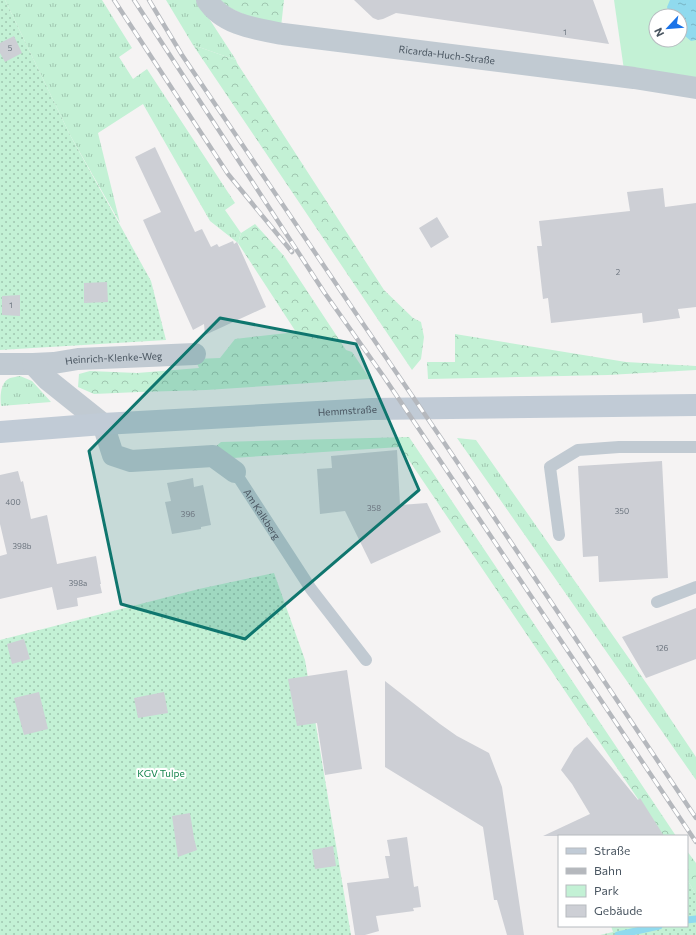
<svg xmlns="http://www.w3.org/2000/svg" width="696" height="935" viewBox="0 0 696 935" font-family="Commissioner,sans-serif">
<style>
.grass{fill:url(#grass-tufts)}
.forest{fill:url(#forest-crowns)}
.park{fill:#c3f1d5;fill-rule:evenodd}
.garden{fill:url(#garden-dots)}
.water{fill:url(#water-ripples)}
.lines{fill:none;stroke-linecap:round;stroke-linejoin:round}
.stream{stroke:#90daee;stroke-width:7}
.building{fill:#cdcfd5}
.lane{stroke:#c1cad2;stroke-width:12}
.street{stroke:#c1cad2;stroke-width:22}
.secondary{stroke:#c1cbd6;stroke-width:22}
.rail-casing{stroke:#b5b8bd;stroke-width:4.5}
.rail{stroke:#fff;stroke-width:3;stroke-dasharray:9;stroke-linecap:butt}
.marked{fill:#0f766e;fill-opacity:0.2;stroke:#0f766e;stroke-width:3;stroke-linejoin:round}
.labels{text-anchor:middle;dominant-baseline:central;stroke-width:4;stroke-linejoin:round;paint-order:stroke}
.number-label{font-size:8px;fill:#6b747e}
.street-label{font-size:10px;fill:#4a5661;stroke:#fff}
.park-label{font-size:10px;fill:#17864f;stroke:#fff}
</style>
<defs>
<pattern id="grass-tufts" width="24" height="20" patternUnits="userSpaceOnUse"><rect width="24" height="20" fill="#c3f1d5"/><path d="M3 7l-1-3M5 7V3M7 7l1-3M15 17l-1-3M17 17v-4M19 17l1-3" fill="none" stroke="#a0c6b0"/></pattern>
<pattern id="forest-crowns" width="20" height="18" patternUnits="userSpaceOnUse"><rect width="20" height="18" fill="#c3f1d5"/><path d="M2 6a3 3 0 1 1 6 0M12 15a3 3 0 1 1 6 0" fill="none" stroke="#a0c6b0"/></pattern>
<pattern id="garden-dots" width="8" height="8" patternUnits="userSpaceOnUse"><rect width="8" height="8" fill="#c3f1d5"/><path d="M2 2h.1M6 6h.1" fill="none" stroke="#a0c6b0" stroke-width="1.8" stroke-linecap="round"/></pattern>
<pattern id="water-ripples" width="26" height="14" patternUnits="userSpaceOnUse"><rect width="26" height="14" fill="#90daee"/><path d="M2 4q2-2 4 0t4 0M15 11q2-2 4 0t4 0" fill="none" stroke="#78b4c4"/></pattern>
</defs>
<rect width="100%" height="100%" fill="#f5f3f3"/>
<!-- grass -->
<path class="grass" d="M5 0H102L132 48 119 57 133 79 147 69 235 203 225 210 241 233 238 243 210 221 143 104 98 133 120 223 70 135Z
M166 0H197L236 60 193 45Z
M20 376 32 381 51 402 1 406C0 397 0 382 10 378 13 377 17 377 20 376Z
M457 438 476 440 649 687 696 757V780Z"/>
<!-- forest -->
<path class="forest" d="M213 0H284L281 27 269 26Z
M193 45 236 60 237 63 384 290 413 318 421 322 424 337 421 359 412 370Z
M255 224 284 256 346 350 352 352 370 379 206 390 139 392 94 394 78 387 79 374 90 371 137 373 199 368 195 359 220 358 235 339 296 332 238 243 241 233Z
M455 334 626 362 696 366V370L608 375 428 379 427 362H455Z
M409 437 676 836H663L400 447 233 458 214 448 221 442Z
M687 851 696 863V895L687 879Z"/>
<!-- park -->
<path class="park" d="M614 0H696V82L624 70ZM656 16H680V40H656Z"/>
<!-- garden -->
<path class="garden" d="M0 0H5L70 135 151 281 166 340 0 350Z
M274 573 305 660 351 935H0V640L199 589Z
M687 879 696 895V935H600L613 932 611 926H687Z"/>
<!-- water -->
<path class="water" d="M670 0H696V40L691 41 680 32V16H670L667 7Z"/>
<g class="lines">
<!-- stream -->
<path class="stream" d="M687 920 696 919
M618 935 659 926"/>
</g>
<!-- building -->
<path class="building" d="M354 0H593L609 44 396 13 383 19 378 20 373 18Z
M14 36 22 53 5 62 0 53V43Z
M155 147 195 232 202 229 211 247 217 244 219 247 233 241 234 244 237 242 266 307 205 335 204 324 193 330 143 220 161 212 135 157Z
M663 188 665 207 696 203V307L678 309 680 318 643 323 642 313 551 323 548 298 543 299 537 246H542L539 221 630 211 627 192Z
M437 217 449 237 431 248 419 228Z
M107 282 108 302 84 303V283Z
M20 295V316L2 315V296Z
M397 450 400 505 427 503 441 532 371 564 345 511 320 514 317 469 332 468 331 456Z
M662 461 668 578 599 582 598 556 583 557 578 466Z
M18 471 21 482 23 481 31 519 47 515 57 564 96 556 101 584H100L102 593 77 598 78 606 57 610 52 587 0 599V556L7 554 0 524V475Z
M193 478 194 487 203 485 211 525 201 527V529L172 534 165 502 171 501 167 483Z
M696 608V659L646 678 622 637Z
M24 639 30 659 12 664 7 644Z
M347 670 362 769 325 775 317 723 297 726 288 679Z
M385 681 440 724 457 736 489 753 502 787 524 935H507L497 900H494L483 827 385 767Z
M39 692 48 729 24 735 14 698Z
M164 692 168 713 138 718 134 698Z
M587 737 638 800 640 798 664 836H543L590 814 572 784 561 770 574 748Z
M190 813 194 838 197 850 178 857 172 816Z
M407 837 414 887 418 886 421 907 413 908 414 911 376 916 379 931 365 935H355L347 883 389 878 385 856H390L387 840Z
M333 846 336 866 315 869 312 850Z"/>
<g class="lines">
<!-- lane -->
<g class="lane">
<path id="s1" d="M235 472 311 589 366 660"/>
<path d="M559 535 550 467 578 450 619 447H696"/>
<path d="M657 602 696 587"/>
</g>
<!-- street -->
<g class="street">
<path id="s2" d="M207 0C223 25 256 29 283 34L634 78 696 88"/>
<path id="s3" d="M0 364H33L54 363 78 359 195 354"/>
<path d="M33 364 48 380 103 424 113 455 131 461 213 456 235 472"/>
</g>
<!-- secondary -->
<path class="secondary" id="s4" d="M0 432 103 424 372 409 696 405"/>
<defs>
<path id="rail" d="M114 0 228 174 292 252
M134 0 324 292 384 377 696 842
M149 0 182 55 355 312 443 441 696 818"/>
</defs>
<!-- rail casing -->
<use href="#rail" class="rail-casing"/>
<!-- rail -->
<use href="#rail" class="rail"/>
</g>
<!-- marked area -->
<path class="marked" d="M220 318 356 344 419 490 245 639 121 604 89 451Z"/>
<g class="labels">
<!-- number labels -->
<g class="number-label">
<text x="565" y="32">1</text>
<text x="10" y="48">5</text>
<text x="618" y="272">2</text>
<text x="11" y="305">1</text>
<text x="13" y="502">400</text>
<text x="374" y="508">358</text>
<text x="622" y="511">350</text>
<text x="188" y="514">396</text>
<text x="22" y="546">398b</text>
<text x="78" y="583">398a</text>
<text x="662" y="648">126</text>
</g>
<!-- street labels -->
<g class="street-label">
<text stroke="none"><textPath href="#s2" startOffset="251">Ricarda-Huch-Straße</textPath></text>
<text stroke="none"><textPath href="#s3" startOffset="114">Heinrich-Klenke-Weg</textPath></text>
<text stroke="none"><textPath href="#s4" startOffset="348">Hemmstraße</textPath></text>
<text stroke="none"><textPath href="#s1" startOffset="50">Am Kalkberg</textPath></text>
</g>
<!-- park labels -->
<g class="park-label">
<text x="161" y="773">KGV Tulpe</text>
</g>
</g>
<!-- legend -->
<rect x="558" y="835" width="130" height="92" fill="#ffffff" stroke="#b7bbc0"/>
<rect x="566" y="848" width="20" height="6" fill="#c1cbd6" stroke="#b7bbc0"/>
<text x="594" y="855" font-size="12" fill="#4a5661">Straße</text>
<rect x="566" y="868" width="20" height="6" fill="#b5b8bd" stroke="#b7bbc0"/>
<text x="594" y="875" font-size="12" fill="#4a5661">Bahn</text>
<rect x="566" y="885" width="20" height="12" fill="#c3f1d5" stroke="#b7bbc0"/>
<text x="594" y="895" font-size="12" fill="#4a5661">Park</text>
<rect x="566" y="905" width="20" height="12" fill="#cdcfd5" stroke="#b7bbc0"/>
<text x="594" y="915" font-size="12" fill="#4a5661">Gebäude</text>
<!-- north arrow -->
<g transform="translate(668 28) rotate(244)"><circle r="19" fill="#ffffff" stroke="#b7bbc0"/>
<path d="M0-3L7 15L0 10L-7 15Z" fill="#1a73e8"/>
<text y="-6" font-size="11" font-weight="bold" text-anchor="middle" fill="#4a5661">N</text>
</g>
</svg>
